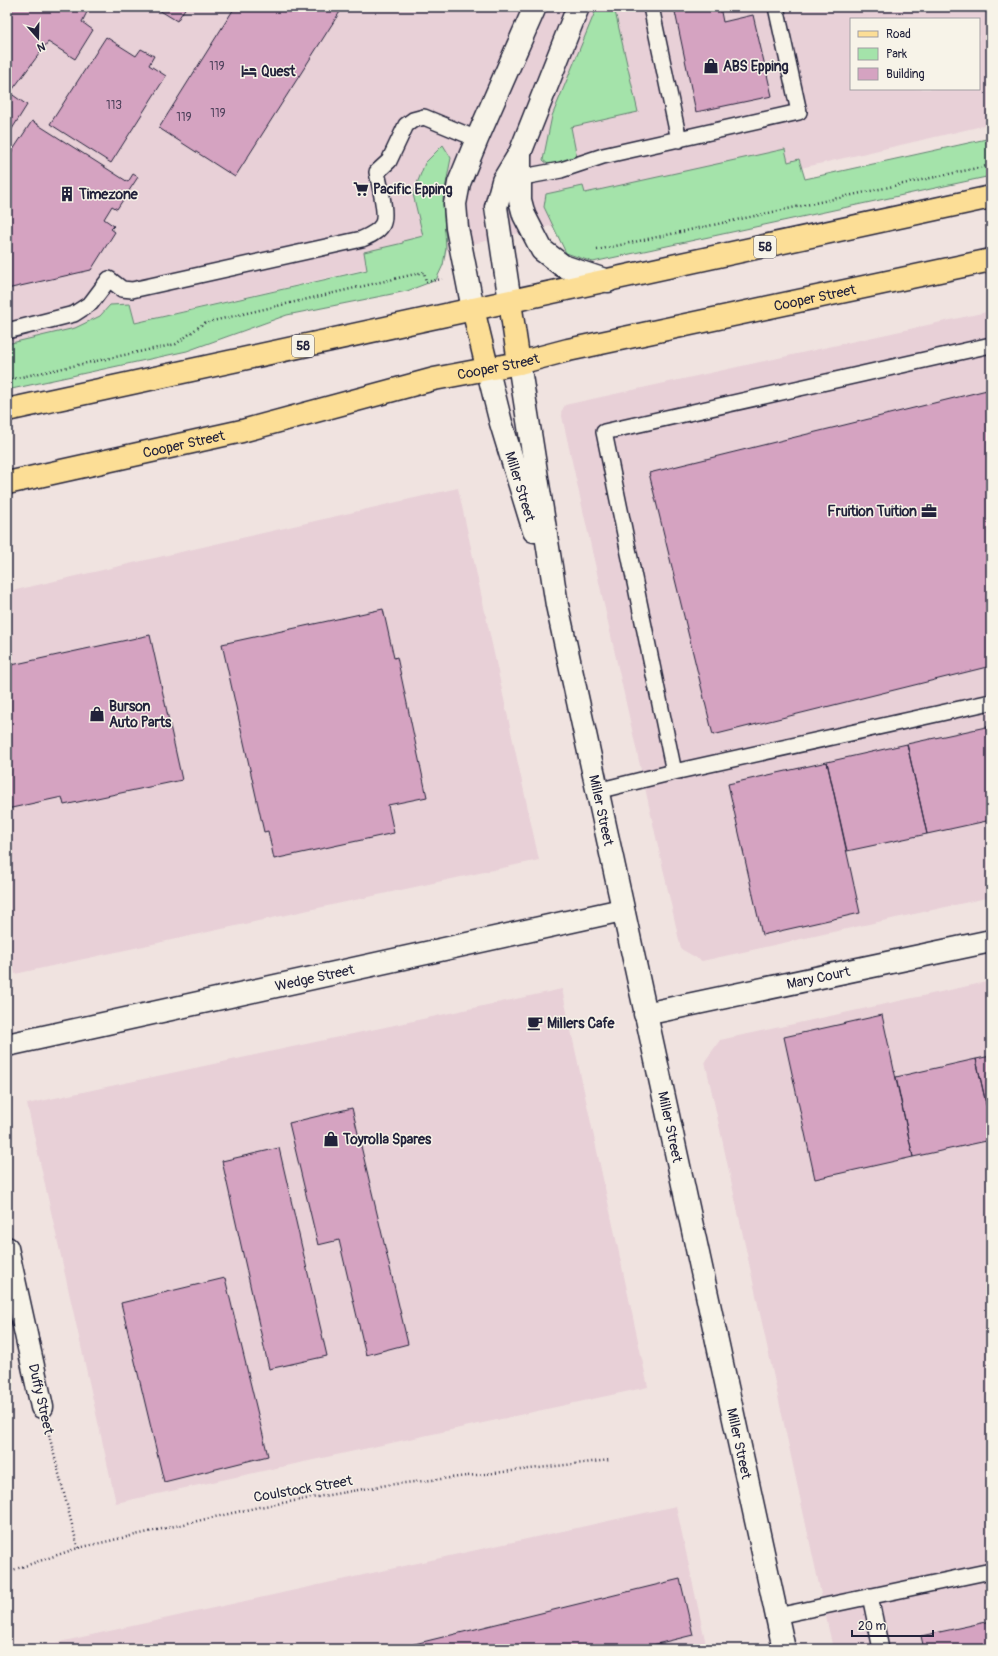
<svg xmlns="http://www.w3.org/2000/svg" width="998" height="1656" viewBox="0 0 998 1656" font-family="Pangolin,sans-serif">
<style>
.built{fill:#e8d0d7;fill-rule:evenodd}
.green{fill:#a4e3aa;stroke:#638272}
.building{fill:#d5a3c1;stroke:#22223b}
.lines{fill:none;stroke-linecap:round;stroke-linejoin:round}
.lane-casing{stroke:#22223b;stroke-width:18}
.street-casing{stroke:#22223b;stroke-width:25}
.secondary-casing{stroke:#22223b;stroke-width:25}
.primary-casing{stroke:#22223b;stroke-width:25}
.path{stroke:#22223b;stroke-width:2.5;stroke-dasharray:1 3;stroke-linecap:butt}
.lane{stroke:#f7f3e8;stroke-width:15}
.street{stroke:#f7f3e8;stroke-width:22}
.secondary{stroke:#f7f3e8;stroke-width:22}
.primary{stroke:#fcde96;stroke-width:22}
.labels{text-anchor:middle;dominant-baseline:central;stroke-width:3;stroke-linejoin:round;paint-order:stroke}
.number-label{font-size:12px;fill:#4f425c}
.shield{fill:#f7f3e8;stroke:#62616f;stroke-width:1}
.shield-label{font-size:13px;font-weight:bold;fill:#22223b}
.poi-label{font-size:14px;font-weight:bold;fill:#22223b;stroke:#f7f3e8;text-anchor:start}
.street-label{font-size:14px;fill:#22223b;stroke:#f7f3e8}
</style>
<rect width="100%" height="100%" fill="#f0e3e0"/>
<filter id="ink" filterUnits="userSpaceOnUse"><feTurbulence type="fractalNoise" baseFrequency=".025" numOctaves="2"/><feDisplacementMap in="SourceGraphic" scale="8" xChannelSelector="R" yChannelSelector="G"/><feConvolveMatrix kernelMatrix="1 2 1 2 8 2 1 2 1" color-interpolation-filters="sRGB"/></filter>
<g filter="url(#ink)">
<!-- built -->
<path class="built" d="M7 7H991V124L7 352ZM851 19H979V89H851Z
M991 311V897L702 961 681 949 561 412 565 405Z
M458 488 539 860 15 974 7 937V592Z
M991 981V1649H833L705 1061 720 1040Z
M562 989 648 1387 116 1503 27 1104Z
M676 1506 707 1649H28Z"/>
<!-- green -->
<path class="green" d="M597 7H614L638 112 571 127 577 158 549 165 543 160 552 116Z
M991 138V176L593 262 566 253 544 207 546 194 583 186 585 193 785 149 788 162 799 159 805 179Z
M443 145 451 158 443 199 446 248 443 265 436 280 407 291 287 315 187 351 7 390V344L75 328 100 316 110 305 130 304 135 323 367 270 364 252 403 243V241L423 236 413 194 425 163Z"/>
<!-- building -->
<path class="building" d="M7 7H79L87 12 82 22 93 30 75 59 48 42 10 93 27 105 7 137Z
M154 7H186L177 21Z
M235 7H343L235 177 159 128Z
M674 7H720L723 22 753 15 772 96 696 112Z
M106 37 136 56 141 49 154 56 149 65 166 76 111 163 50 124Z
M32 121 128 182 133 174 138 177 117 209 112 206 104 219 114 226 111 229 115 232 91 270 7 289V159Z
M991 389V666L713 735 649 473Z
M383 609 394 658 397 657 427 797 388 805 394 833 274 859 268 831 264 832 222 644Z
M150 635 182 780 64 805 62 797 7 809V666Z
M991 725V750L986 727Z
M986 727 991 750V820L927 834 907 744Z
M907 744 927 834 847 851 827 762Z
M827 762 860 913 762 935 728 784Z
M882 1015 913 1157 815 1179 784 1037Z
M991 1056V1126L976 1059Z
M976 1059 991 1126V1140L913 1157 896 1077Z
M352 1108 408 1344 366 1355 339 1240 318 1245 289 1123Z
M279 1148 327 1356 269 1369 222 1161Z
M225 1278 268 1456 164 1482 121 1303Z
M680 1579 693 1635 636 1649H394Z
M991 1621V1649H924L921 1636Z"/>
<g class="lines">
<defs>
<path id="lane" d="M651 7 679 140
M512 179 561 170 603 156 799 112 776 7
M7 331 74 314 91 303 109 279 122 289 132 290 362 239C369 236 378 232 382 225 388 216 379 183 377 172L389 161 406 125 413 120 424 117 477 139
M674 772 604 432 991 345
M597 791 674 772 991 702
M870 1596 881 1649
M777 1616 991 1571"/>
<g id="street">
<path d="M520 153V200L524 215 542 250 563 266 608 281"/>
<path d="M510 302 496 207 503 181 520 153 578 7"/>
<path d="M473 309 457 228 455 204 459 183 477 139 535 7"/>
<path id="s1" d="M645 1014 991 941"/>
<path id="s2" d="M7 1045 622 910"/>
<path d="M7 1248 42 1407"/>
</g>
<g id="secondary">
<path id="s3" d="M519 363 557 605 784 1649"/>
<path id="s4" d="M487 367 501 423 534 531"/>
</g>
<g id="primary">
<path d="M510 302 519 363"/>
<path d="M473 309 487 367"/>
<path d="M7 410 991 197"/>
<path id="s5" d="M7 483 242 431 434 379 519 363 568 350 991 260"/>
</g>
</defs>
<!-- lane casing -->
<use href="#lane" class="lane-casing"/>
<!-- street casing -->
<use href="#street" class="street-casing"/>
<!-- secondary casing -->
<use href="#secondary" class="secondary-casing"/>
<!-- primary casing -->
<use href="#primary" class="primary-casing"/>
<!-- path -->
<path class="path" d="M597 250 991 165
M7 380 176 344 204 323 424 272 426 282 442 279
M48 1431 78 1548
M7 1572 78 1548 259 1507 387 1485 610 1460"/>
<!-- lane -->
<use href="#lane" class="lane"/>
<!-- street -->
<use href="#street" class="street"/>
<!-- secondary -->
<use href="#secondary" class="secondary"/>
<!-- primary -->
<use href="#primary" class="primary"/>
</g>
</g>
<!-- icons -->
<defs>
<symbol id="shop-bare" viewBox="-9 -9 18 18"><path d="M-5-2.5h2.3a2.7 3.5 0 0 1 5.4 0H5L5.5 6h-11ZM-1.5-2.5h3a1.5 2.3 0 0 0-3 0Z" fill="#22223b" stroke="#f7f3e8" stroke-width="2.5" paint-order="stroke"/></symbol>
<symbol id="hotel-bare" viewBox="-9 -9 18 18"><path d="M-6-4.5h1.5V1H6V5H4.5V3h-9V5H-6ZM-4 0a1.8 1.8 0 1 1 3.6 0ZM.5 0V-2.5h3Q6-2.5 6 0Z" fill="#22223b" stroke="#f7f3e8" stroke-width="2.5" paint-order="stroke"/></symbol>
<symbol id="supermarket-bare" viewBox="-9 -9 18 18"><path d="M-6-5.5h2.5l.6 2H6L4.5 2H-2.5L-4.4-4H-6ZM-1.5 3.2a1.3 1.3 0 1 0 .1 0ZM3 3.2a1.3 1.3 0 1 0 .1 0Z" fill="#22223b" stroke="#f7f3e8" stroke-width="2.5" paint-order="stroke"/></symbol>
<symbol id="building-bare" viewBox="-9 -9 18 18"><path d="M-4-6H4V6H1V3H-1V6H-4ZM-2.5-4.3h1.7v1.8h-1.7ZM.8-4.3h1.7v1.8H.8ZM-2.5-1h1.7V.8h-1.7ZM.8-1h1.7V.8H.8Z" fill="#22223b" stroke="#f7f3e8" stroke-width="2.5" paint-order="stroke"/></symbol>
<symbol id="office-bare" viewBox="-9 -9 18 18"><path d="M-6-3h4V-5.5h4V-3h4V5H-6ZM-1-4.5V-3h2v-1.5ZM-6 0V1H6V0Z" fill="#22223b" stroke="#f7f3e8" stroke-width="2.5" paint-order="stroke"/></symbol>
<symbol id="cafe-bare" viewBox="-9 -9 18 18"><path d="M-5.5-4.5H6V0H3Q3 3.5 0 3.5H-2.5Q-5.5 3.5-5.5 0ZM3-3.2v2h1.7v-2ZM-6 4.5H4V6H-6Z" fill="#22223b" stroke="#f7f3e8" stroke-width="2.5" paint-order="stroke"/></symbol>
</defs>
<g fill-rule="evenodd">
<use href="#shop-bare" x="700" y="55" width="22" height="22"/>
<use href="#hotel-bare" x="238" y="60" width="22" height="22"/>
<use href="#supermarket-bare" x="350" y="178" width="22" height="22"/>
<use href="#building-bare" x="56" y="183" width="22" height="22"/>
<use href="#office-bare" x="918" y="500" width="22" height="22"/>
<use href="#shop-bare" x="86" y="703" width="22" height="22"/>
<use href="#cafe-bare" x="524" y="1012" width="22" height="22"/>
<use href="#shop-bare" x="320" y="1128" width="22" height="22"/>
</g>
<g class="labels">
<!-- number labels -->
<g class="number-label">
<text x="217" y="66">119</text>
<text x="114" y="105">113</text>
<text x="218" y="113">119</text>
<text x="184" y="117">119</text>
</g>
<!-- shield labels -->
<g class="shield">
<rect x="754" y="236" width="22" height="22" rx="3"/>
<rect x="292" y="335" width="22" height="22" rx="3"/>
</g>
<g class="shield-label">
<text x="765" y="247">58</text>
<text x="303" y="346">58</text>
</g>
<!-- poi labels -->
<g class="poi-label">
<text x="723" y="66">ABS Epping</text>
<text x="261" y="71">Quest</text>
<text x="373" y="189">Pacific Epping</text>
<text x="79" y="194">Timezone</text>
<text x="917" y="511" text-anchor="end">Fruition Tuition</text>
<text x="109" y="706">Burson<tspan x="109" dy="16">Auto Parts</tspan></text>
<text x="547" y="1023">Millers Cafe</text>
<text x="343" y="1139">Toyrolla Spares</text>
</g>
<!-- street labels -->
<g class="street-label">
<text stroke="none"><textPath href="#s5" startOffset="829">Cooper Street</textPath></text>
<text stroke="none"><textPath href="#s5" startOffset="505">Cooper Street</textPath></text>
<text stroke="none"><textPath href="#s5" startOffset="181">Cooper Street</textPath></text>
<text stroke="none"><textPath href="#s4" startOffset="124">Miller Street</textPath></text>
<text stroke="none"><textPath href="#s3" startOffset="455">Miller Street</textPath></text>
<text stroke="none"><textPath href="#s2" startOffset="315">Wedge Street</textPath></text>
<text stroke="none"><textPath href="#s1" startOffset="177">Mary Court</textPath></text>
<text stroke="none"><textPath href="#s3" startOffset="779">Miller Street</textPath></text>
<text transform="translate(41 1399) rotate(77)">Duffy Street</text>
<text stroke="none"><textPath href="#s3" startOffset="1103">Miller Street</textPath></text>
<text transform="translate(303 1489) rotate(-10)">Coulstock Street</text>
</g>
</g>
<!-- margin -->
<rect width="998" height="1656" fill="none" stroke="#f7f3e8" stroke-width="24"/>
<rect x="12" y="12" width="974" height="1632" fill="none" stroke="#22223b" stroke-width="1.5" filter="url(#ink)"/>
<!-- legend -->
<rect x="850" y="18" width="130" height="72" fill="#f7f3e8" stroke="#a29fa3"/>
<rect x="858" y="31" width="20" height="6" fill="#fcde96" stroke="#a29fa3"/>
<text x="886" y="38" font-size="12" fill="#22223b">Road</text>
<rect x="858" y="48" width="20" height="12" fill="#a4e3aa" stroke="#a29fa3"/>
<text x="886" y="58" font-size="12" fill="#22223b">Park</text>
<rect x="858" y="68" width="20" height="12" fill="#d5a3c1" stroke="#a29fa3"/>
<text x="886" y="78" font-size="12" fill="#22223b">Building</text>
<!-- north arrow -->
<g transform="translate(38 38) rotate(160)" stroke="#f7f3e8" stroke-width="3" paint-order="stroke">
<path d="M0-3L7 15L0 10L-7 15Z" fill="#22223b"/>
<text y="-6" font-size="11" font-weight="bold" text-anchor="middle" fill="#22223b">N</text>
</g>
<!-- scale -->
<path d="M852 1630v6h81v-6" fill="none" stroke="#22223b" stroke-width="2"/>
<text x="858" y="1630" font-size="12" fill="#22223b" stroke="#f7f3e8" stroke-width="3" paint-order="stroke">20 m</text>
</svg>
